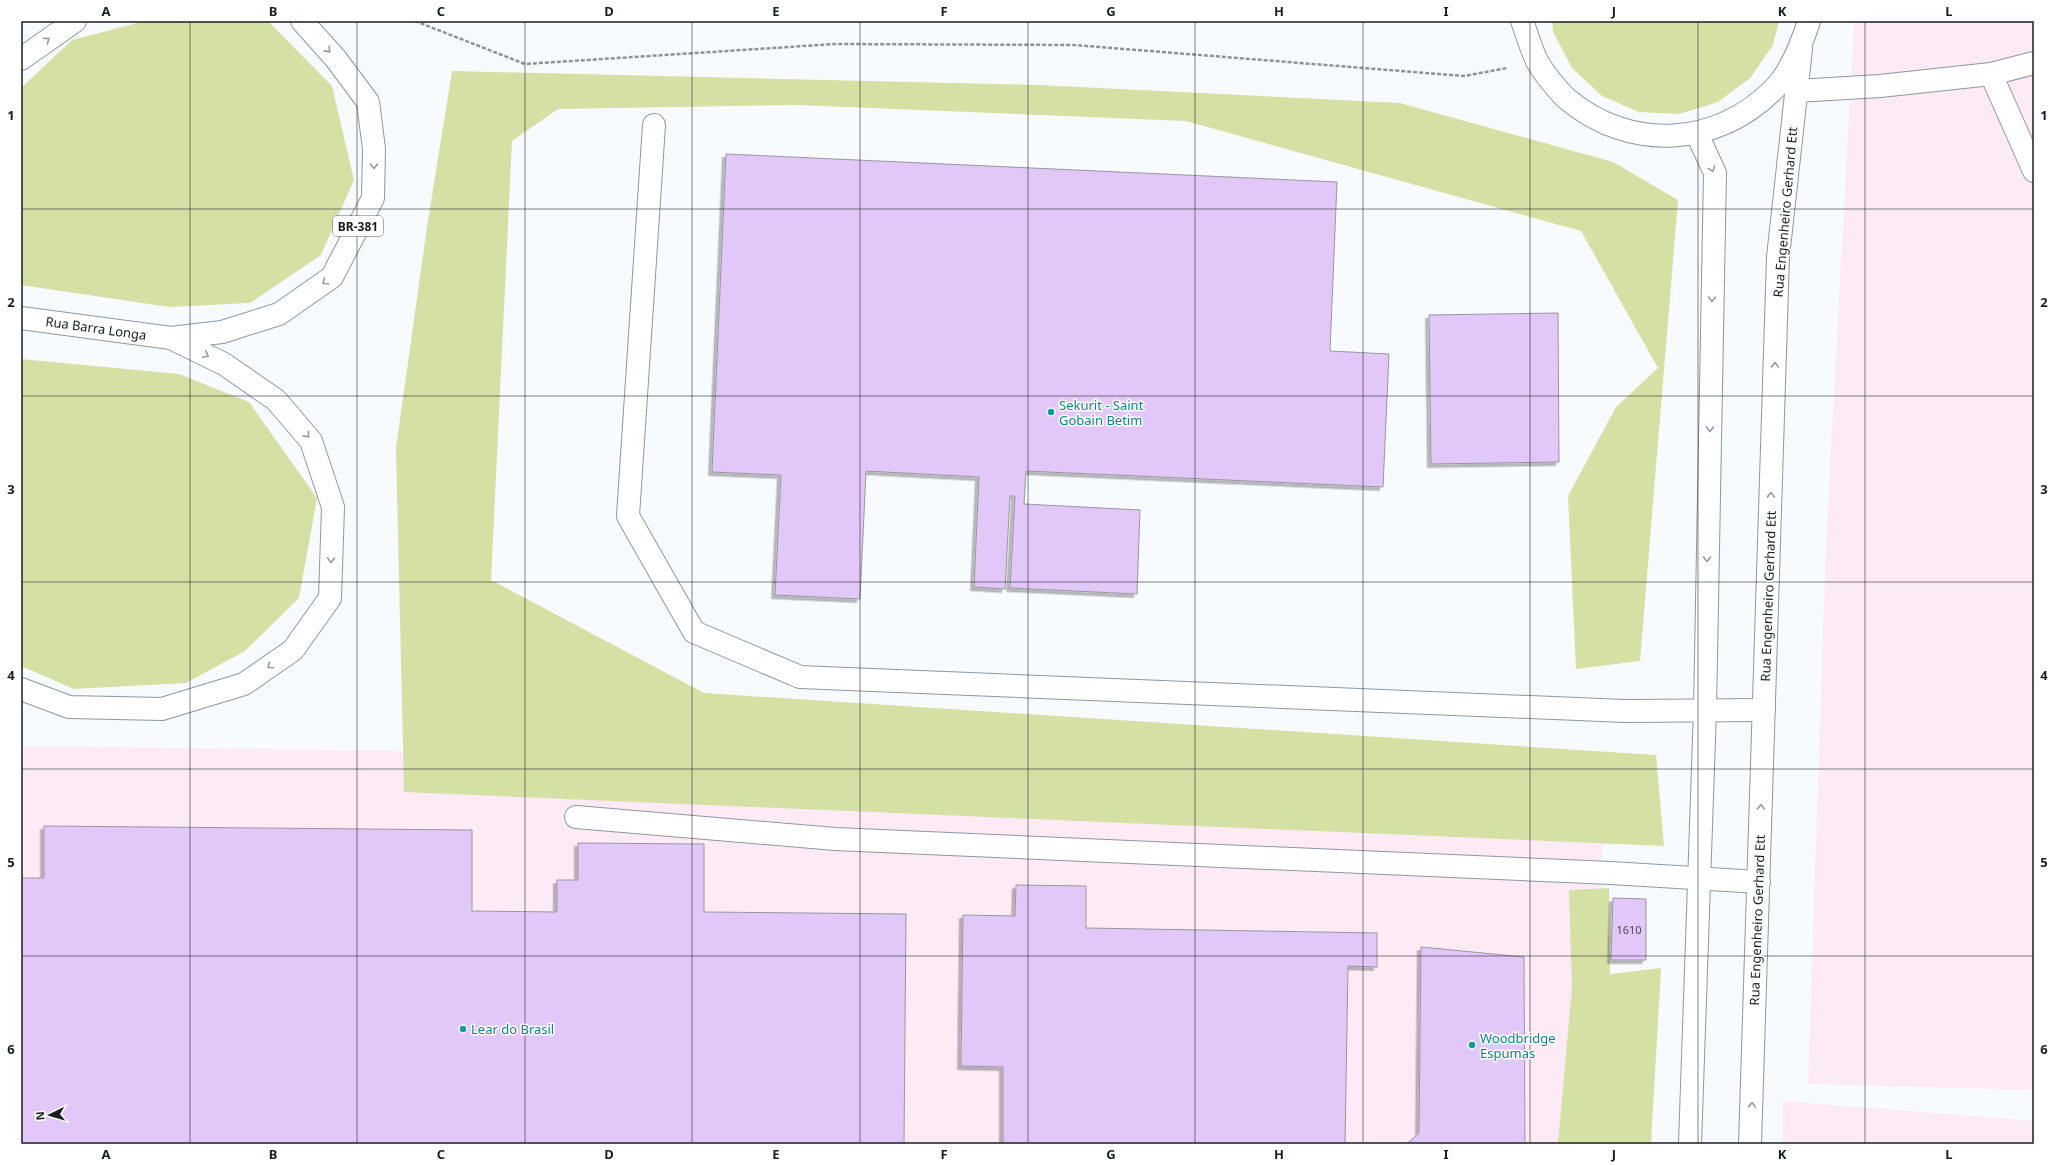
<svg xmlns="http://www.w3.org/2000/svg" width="2055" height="1165" viewBox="0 0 2055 1165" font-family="'Noto Sans',sans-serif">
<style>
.industrial{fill:#fceaf5}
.green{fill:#d5e0a4}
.building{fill:#e1c8f9;stroke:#9b96a0;filter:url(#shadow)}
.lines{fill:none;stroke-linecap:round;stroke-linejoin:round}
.minor-casing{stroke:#8e979f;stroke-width:24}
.major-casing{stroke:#8e979f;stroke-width:24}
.highway-casing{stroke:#8e979f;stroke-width:24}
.path{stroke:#8e9295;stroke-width:2.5;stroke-dasharray:4 2;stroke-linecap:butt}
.minor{stroke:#fff;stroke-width:22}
.major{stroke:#fff;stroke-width:22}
.highway{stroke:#fff;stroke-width:22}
.oneway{stroke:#98999b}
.grid{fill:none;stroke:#1a1d20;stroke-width:1;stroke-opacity:0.55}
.culture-dot{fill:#0f9aa8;stroke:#fff;stroke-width:1.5}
.labels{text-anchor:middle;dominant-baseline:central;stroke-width:3;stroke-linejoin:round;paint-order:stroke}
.number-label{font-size:11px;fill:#4c4856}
.shield{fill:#fff;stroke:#5f6163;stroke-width:1}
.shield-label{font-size:12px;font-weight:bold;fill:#1a1d20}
.street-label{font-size:13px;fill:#1a1d20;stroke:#fff}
.culture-label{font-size:13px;fill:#0d838f;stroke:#fff;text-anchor:start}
.neatline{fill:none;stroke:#1a1d20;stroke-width:1.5}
.grid-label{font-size:13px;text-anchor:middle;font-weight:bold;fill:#1a1d20}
</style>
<defs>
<filter id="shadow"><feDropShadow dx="-3.5" dy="3.5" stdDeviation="0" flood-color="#0004"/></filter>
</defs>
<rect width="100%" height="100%" fill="#f7fbfe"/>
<!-- industrial -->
<path class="industrial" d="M1854 21H2034V1090L1808 1084 1826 543Z
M21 746 403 751 1604 790 1594 1144H21Z
M1783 1101 2034 1121V1144H1783Z"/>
<!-- green -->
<path class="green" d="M145 21H250L270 23 332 86 354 180 321 255 250 303 169 307 21 285V88L72 40Z
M1552 21H1779L1773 45 1750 78 1718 102 1679 114 1639 112 1602 96 1572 68 1553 32Z
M452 71 1039 85 1400 103 1613 162 1678 200 1640 661 1576 669 1568 496 1616 407 1658 368 1581 231 1186 121 798 105 558 109 512 141 491 580 704 693 1656 755 1664 846 404 792 396 448 427 227Z
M21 359 179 374 249 402 317 498 299 598 245 651 186 683 74 689 21 666Z
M1609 888 1610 974 1661 968 1651 1144H1558L1572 987 1569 890Z"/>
<!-- building -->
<path class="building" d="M726 154 1337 182 1330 351 1389 354 1383 487 1026 471 1024 504 1140 510 1137 594 1010 588 1015 496H1010L1005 589 974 587 979 477 866 471 860 599 775 595 781 475 712 472Z
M1558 313 1559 462 1431 464 1429 315Z
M44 826 472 830V911L557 912V880H578V843L704 844V912L906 914 904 1144H21V878H44Z
M1016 885 1086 886V928L1377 933V967L1348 966 1345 1144H1003V1067L961 1066 963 915 1015 916Z
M1613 898 1646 899V960H1611Z
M1421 947 1524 957 1525 1144H1407L1419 1133Z"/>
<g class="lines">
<defs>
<path id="minor" d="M1991 74 2034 171
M1796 91 1880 86 1991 74 2034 63
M654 125 628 516 694 632 800 677 1625 711 1764 710
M576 817 835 839 1611 873 1759 882"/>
<path id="major" d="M1522 21C1527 34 1531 49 1537 61 1542 71 1559 92 1567 99 1630 152 1718 147 1775 88 1791 71 1802 43 1809 21
M21 318 171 338
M1690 1144 1705 710 1715 173 1697 134
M1750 1144 1778 257 1801 49"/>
<path id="highway" d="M21 59 75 21
M171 338 222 332 279 314 332 277 373 198 374 149 368 102 336 59 302 21
M21 689 69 707 162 709 244 684 293 650 330 598 333 507 311 441 276 400 224 364 171 338"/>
</defs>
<!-- minor casing -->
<use href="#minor" class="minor-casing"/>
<!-- major casing -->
<use href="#major" class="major-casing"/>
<!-- highway casing -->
<use href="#highway" class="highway-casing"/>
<!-- path -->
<path class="path" d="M415 21 525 64 835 44 1074 45 1464 76 1507 68"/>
<!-- minor -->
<use href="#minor" class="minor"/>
<!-- major -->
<use href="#major" class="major"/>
<!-- highway -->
<use href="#highway" class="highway"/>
</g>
<!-- one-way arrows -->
<defs><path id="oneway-chevron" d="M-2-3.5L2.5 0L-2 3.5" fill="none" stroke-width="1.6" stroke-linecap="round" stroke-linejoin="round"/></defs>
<g class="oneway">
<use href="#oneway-chevron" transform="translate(47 40) rotate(-34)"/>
<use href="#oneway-chevron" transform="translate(328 50) rotate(48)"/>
<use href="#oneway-chevron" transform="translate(374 166) rotate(91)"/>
<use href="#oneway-chevron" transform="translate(1712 169) rotate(70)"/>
<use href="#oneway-chevron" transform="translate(325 282) rotate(145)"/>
<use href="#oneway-chevron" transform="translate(1712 299) rotate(91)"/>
<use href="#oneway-chevron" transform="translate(206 355) rotate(25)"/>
<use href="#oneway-chevron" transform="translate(1775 365) rotate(-88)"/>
<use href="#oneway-chevron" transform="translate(1710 429) rotate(91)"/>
<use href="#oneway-chevron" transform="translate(307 435) rotate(49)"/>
<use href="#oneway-chevron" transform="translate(1771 495) rotate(-88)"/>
<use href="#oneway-chevron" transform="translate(1707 559) rotate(91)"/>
<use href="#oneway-chevron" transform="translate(331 560) rotate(92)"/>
<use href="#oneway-chevron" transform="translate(270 666) rotate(145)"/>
<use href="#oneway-chevron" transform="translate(1761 807) rotate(-88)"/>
<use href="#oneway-chevron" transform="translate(1752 1105) rotate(-88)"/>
</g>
<!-- grid -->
<path class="grid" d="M190 21V1144M357 21V1144M525 21V1144M692 21V1144M860 21V1144M1028 21V1144M1195 21V1144M1363 21V1144M1530 21V1144M1698 21V1144M1865 21V1144M21 209H2034M21 396H2034M21 582H2034M21 769H2034M21 956H2034"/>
<!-- markers -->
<g class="culture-dot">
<circle cx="1051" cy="412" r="4"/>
<circle cx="463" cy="1029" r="4"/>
<circle cx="1472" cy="1045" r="4"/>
</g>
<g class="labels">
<!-- number labels -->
<g class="number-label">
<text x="1629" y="929">1610</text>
</g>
<!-- shield labels -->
<rect class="shield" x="333" y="216" width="50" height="20" rx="3"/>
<g class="shield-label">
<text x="358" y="226">BR-381</text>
</g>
<!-- street labels -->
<g class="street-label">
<text transform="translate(1785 212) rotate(-85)">Rua Engenheiro Gerhard Ett</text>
<text transform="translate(96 328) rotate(8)">Rua Barra Longa</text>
<text transform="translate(1768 596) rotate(-88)">Rua Engenheiro Gerhard Ett</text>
<text transform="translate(1757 920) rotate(-88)">Rua Engenheiro Gerhard Ett</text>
</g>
<!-- culture labels -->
<g class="culture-label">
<text x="1059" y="405">Sekurit - Saint<tspan x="1059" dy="15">Gobain Betim</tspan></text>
<text x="471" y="1029">Lear do Brasil</text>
<text x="1480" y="1038">Woodbridge<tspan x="1480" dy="15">Espumas</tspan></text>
</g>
</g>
<!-- border -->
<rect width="2055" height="1165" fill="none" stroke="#ffffff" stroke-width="44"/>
<!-- north arrow -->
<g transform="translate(50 1115) rotate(265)" stroke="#ffffff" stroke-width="3" paint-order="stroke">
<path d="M0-3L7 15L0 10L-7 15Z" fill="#1a1d20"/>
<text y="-6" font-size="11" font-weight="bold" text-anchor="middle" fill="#1a1d20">N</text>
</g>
<rect x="22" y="22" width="2011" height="1121" class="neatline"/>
<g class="grid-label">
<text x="106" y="16">A</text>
<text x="273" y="16">B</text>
<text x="441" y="16">C</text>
<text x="609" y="16">D</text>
<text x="776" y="16">E</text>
<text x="944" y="16">F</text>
<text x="1111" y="16">G</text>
<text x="1279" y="16">H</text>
<text x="1446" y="16">I</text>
<text x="1614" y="16">J</text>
<text x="1782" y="16">K</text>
<text x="1949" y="16">L</text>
<text x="11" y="120">1</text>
<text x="2044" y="120">1</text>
<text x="11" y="307">2</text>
<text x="2044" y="307">2</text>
<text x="11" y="494">3</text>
<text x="2044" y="494">3</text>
<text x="11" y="680">4</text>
<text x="2044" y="680">4</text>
<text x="11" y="867">5</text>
<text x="2044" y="867">5</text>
<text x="11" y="1054">6</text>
<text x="2044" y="1054">6</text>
<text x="106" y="1159">A</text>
<text x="273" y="1159">B</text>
<text x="441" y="1159">C</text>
<text x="609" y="1159">D</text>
<text x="776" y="1159">E</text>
<text x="944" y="1159">F</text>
<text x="1111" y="1159">G</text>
<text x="1279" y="1159">H</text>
<text x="1446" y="1159">I</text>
<text x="1614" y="1159">J</text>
<text x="1782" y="1159">K</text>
<text x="1949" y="1159">L</text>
</g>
</svg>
